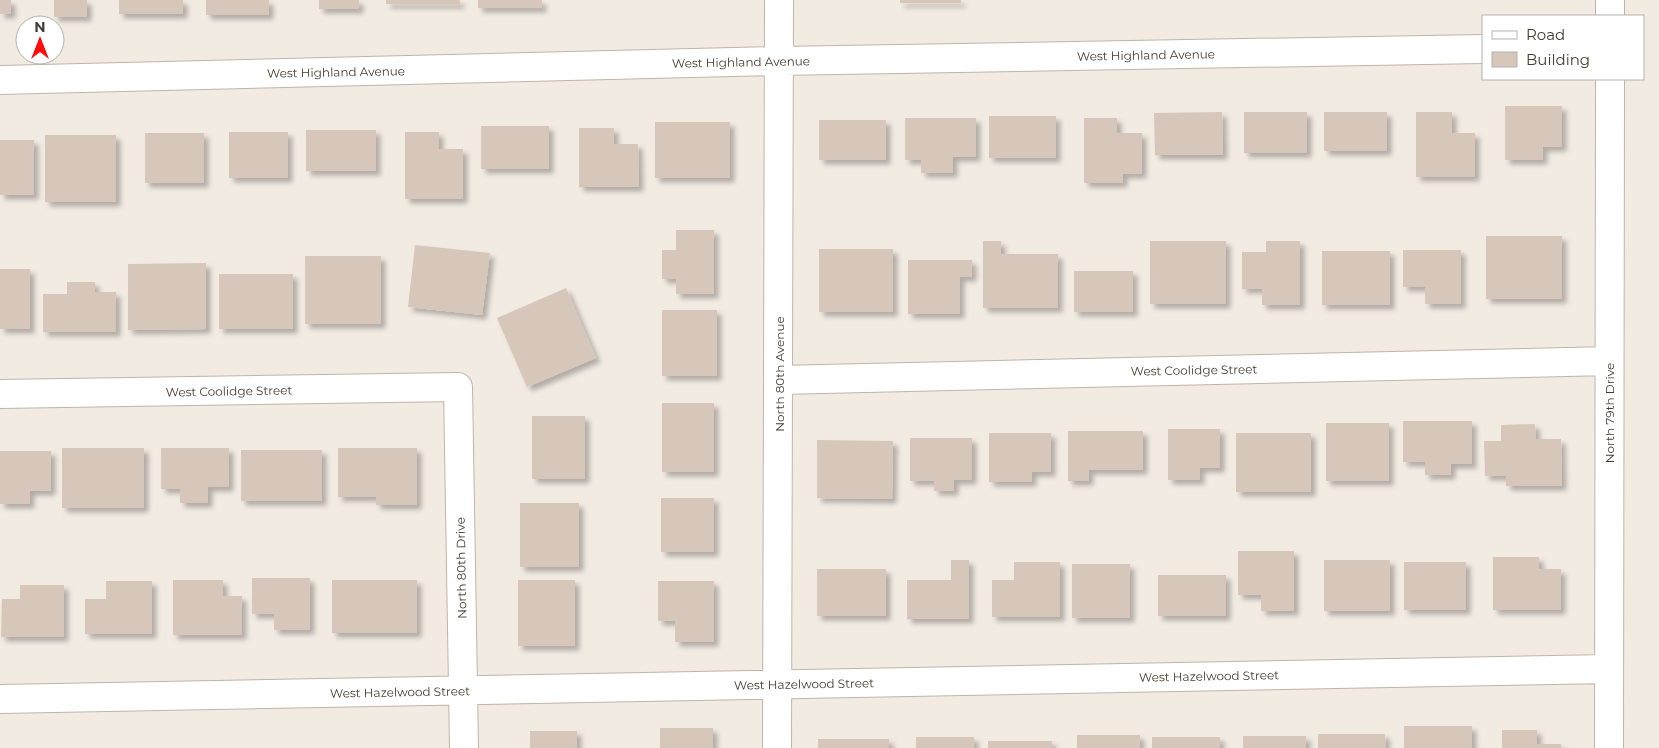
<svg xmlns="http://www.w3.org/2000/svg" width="1659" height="748" viewBox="0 0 1659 748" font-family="Montserrat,sans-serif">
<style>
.building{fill:#d7c7ba;filter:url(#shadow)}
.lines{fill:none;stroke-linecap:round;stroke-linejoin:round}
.minor-casing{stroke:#c1b4a7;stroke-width:30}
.minor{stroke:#fff;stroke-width:28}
.labels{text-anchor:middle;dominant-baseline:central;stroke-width:4;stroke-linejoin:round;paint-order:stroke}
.street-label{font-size:12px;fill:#443b32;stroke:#fff}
</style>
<defs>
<filter id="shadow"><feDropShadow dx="4.5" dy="4.5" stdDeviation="2.5" flood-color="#0004"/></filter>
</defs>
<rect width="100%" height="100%" fill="#f2ebe2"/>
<!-- building -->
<path class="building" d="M0 0H11V14H0Z
M54 0H87V17H54Z
M119 0H183V14H119Z
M206 0H269V15H206Z
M319 0H359V9H319Z
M386 0H460V4H386Z
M478 0H542V8H478Z
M900 0H961V3H900Z
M1505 106H1562V147H1543V160H1505Z
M1222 112 1223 155H1155L1154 113Z
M1244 112H1307V153H1244Z
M1324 112H1387V151H1324Z
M1416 112H1452V133H1475V177H1416Z
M989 116H1056V158H989Z
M905 118H976V157H953V173H921V160H905Z
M1084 118H1117V133H1142V174H1123V183H1084Z
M819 120H886V160H819Z
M655 122H730V178H655Z
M481 126H549V169H481Z
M579 128H614V144H638L639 187H579Z
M306 130H376V171H306Z
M229 132H288V178H229Z
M405 132H439V149H463V199H405Z
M145 133H204V183H145Z
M45 135H116V202H45Z
M0 140H34V195H0Z
M676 230H714V294H676V279H662V250H676Z
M1486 236H1562V299H1486Z
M983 241H1001V254H1058V308H983Z
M1150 241H1226V304H1150Z
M1266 241H1300V305H1262V289H1242V252H1266Z
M415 245 490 253 482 315 408 307Z
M819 249H893V312H819Z
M1403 250H1461V304H1425V287H1403Z
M1322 251H1390V305H1322Z
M305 256H381V324H305Z
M908 260H972V277H960V314H908Z
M206 263V329L128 330V264Z
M0 269H30V329H0Z
M1074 271H1133V312H1074Z
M219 274H293V329H219Z
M67 282H95V292H116V332H43V294H67Z
M566 288 596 358 527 387 497 318Z
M662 310H717V376H662Z
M662 403H714V472H662Z
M532 416H585V479H532Z
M1403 421H1472V464H1451V475H1425V462H1403Z
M1326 423H1389V481H1326Z
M1535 424 1536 439H1561L1562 486H1506V476H1485L1484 441H1501V425Z
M1168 429H1220V468H1200V480H1168Z
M1068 431H1143V470H1089V481H1068Z
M989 433H1051V472H1032V482H989Z
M1236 433H1311V492H1236Z
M910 438H972V480H954V491H934V481H910Z
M817 440 893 441 892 499 817 498Z
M62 448H144V508H62Z
M161 448H229V487H208V503H180V489H161Z
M338 448H417V505H376V497H338Z
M241 450H322V501H241Z
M0 451H51V491H30V504H0Z
M661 498H714V552H661Z
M520 503H579V567H520Z
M1238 551H1294V611H1261V595H1238Z
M1493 557H1539V569H1561V610H1493Z
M951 560H969V619H907V580H951Z
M1324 560H1390V611H1324Z
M1014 562H1060V617H992V580H1014Z
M1404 562H1466V610H1404Z
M1072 564H1130V618H1072Z
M817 569H886V616H817Z
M1158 575H1226V616H1158Z
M252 578H310V630H274V614H252Z
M173 580H223V596H242V635H173Z
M332 580H417V633H332Z
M518 580H575V646H518Z
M106 581H152V634H85V599H106Z
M658 581H714V642H675V621H658Z
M20 585H64V637H1L2 599H20Z
M1404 726H1472V748H1404Z
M660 728H713V748H660Z
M1502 730H1537V744H1561V748H1502Z
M530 731H577V748H530Z
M1318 734H1385L1386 748H1318Z
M1077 735H1140V748H1077Z
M1243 736H1306V748H1243Z
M916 737H974V748H916Z
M1152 737H1220V748H1152Z
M818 739H889V748H818Z
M988 741H1052V748H988Z"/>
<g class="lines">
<defs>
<path id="minor" d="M1610 16V0
M0 80 779 61 1483 49
M779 380 1609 361
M0 394 458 387 464 748
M0 699 1609 669
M777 748 779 0
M1609 748 1610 79"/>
</defs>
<!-- minor casing -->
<use href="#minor" class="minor-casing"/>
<!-- minor -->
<use href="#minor" class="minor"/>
</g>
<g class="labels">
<!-- street labels -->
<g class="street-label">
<text transform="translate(1146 55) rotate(-1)">West Highland Avenue</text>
<text transform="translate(741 62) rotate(-1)">West Highland Avenue</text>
<text transform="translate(336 72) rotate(-1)">West Highland Avenue</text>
<text transform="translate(1194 370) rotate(-1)">West Coolidge Street</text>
<text transform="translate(779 374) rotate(-90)">North 80th Avenue</text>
<text transform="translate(229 391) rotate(-1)">West Coolidge Street</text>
<text transform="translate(1609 413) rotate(-90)">North 79th Drive</text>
<text transform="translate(461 568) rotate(-91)">North 80th Drive</text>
<text transform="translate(1209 676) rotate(-1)">West Hazelwood Street</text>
<text transform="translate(804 684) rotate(-1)">West Hazelwood Street</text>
<text transform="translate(400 692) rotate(-1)">West Hazelwood Street</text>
</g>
</g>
<!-- legend -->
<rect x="1482" y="15" width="162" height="65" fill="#ffffff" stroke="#b4b1ad"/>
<rect x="1492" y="31" width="25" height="8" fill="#ffffff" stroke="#b4b1ad"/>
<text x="1526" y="40" font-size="15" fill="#443b32">Road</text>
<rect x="1492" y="52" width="25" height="15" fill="#d7c7ba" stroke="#b4b1ad"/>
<text x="1526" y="65" font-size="15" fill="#443b32">Building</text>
<!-- north arrow -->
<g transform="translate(40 40)"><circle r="24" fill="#ffffff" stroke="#b4b1ad"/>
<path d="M0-4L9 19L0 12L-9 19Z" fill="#ff0d0d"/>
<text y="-8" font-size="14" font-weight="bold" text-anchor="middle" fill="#443b32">N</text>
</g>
</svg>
